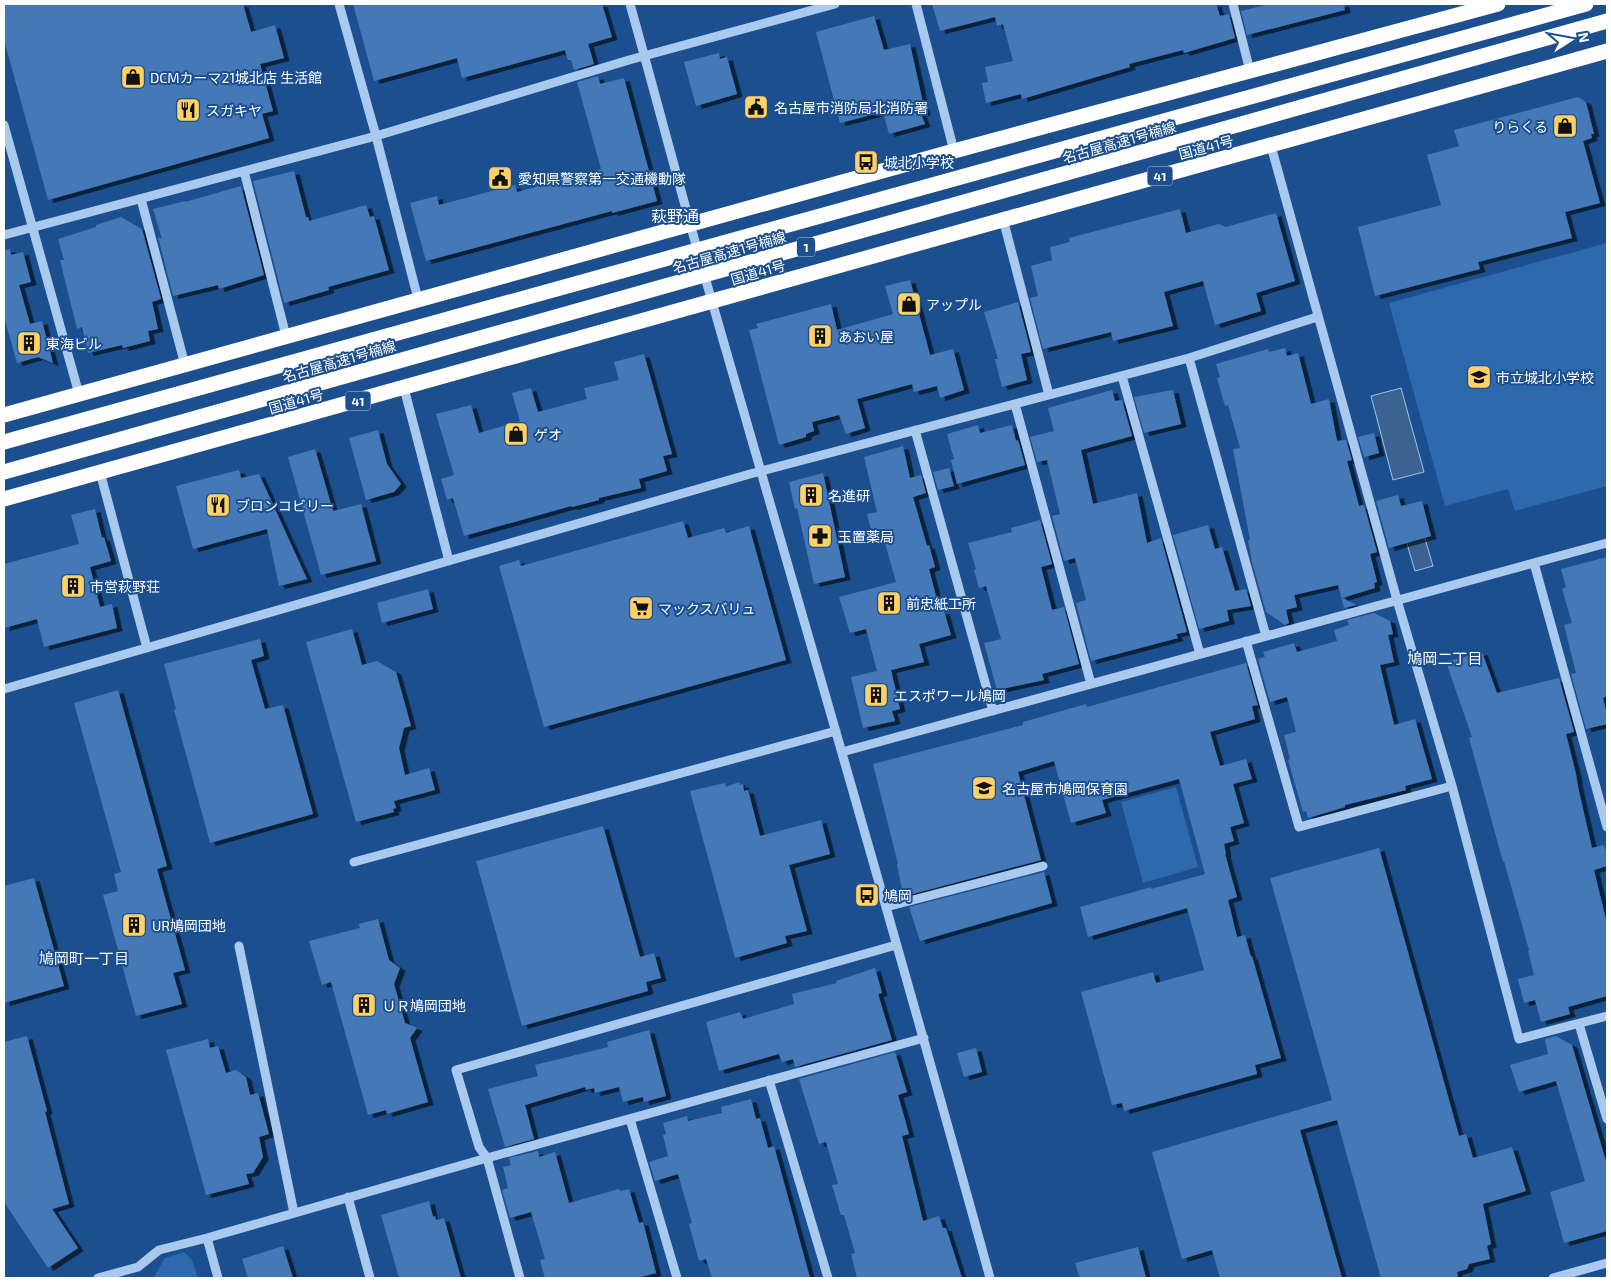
<svg xmlns="http://www.w3.org/2000/svg" width="1611" height="1282" viewBox="0 0 1611 1282" font-family="'Exo 2','Noto Sans JP',sans-serif">
<style>
.green{fill:#2e69ad}
.water{fill:#3c6290;stroke:#9cc4f0}
.building{fill:#4478b7;filter:url(#shadow)}
.lines{fill:none;stroke-linecap:round;stroke-linejoin:round}
.minor{stroke:#a9c9ee;stroke-width:9}
.highway{stroke:#fff;stroke-width:15}
.highway-bridge{stroke:#fff;stroke-width:15}
.labels{text-anchor:middle;dominant-baseline:central;stroke-width:4;stroke-linejoin:round;paint-order:stroke}
.shield{fill:#1b4f8f;stroke:#bbcadd;stroke-width:1}
.shield-label{font-size:12px;font-weight:bold;fill:#fff}
.poi-label{font-size:14px;fill:#fff;stroke:#1b4f8f;text-anchor:start}
.street-label{font-size:14px;fill:#fff;stroke:#1b4f8f}
.neighbourhood-label{font-size:15px;fill:#fff;stroke:#1b4f8f}
.quarter-label{font-size:16px;fill:#fff;stroke:#1b4f8f}
</style>
<defs>
<filter id="shadow"><feDropShadow dx="5.5" dy="3" stdDeviation="0" flood-color="#0009"/></filter>
</defs>
<rect width="100%" height="100%" fill="#1b4f8f"/>
<!-- green -->
<path class="green" d="M1607 243V486L1515 511 1508 489 1445 506 1389 303Z
M1176 787 1198 867 1143 883 1121 802Z
M184 1252 192 1260 198 1278H149L154 1277 165 1258Z"/>
<!-- water -->
<path class="water" d="M1401 388 1424 472 1393 480 1371 396Z
M1421 525 1433 566 1415 571 1403 530Z"/>
<!-- building -->
<path class="building" d="M4 4H243L251 32 275 25 284 58 260 64 273 111 262 114 269 138 48 200 4 40Z
M353 4H602L612 37 588 44 594 64 574 70 571 60H568L565 50 462 78 457 58 374 81Z
M932 4H1216L1220 16 1229 14 1235 38 1184 53 1183 50 1129 64 1130 67 1022 99 1021 94 986 103 982 83 988 82 985 67 1013 61 1003 24 997 26 995 17 940 31Z
M1269 4H1344L1345 10 1247 35 1241 11Z
M874 16 884 50 910 44 925 112 921 114 925 124 889 134 883 112 840 123 816 32Z
M719 53 720 59 727 57 737 94 696 106 684 62Z
M598 76 600 84 624 78 657 201 612 213V211L426 261 410 203 437 196 439 205 515 185 517 192 601 169 577 82Z
M1578 97 1586 102 1594 134H1591L1592 138 1583 141 1600 203 1565 212 1572 238 1478 262 1480 269 1375 296 1358 227 1441 205 1427 155 1459 146 1454 130Z
M294 171 306 217H308L309 221 366 205 370 217 374 216 389 270 328 287 329 290 284 303 253 181Z
M241 186 264 275 219 289 218 285 173 296 158 237 162 239 153 209 185 201V202Z
M1180 209 1186 233 1219 224 1226 227 1276 213 1295 281 1256 293 1261 311 1215 325 1203 281 1164 292 1173 326 1113 341 1111 332 1043 349 1030 298 1038 296 1031 266 1052 260 1050 247 1070 242 1069 238Z
M121 217 142 229 161 299 152 302 158 329 148 331 150 341 123 348 122 345 88 353 82 327 77 329 60 260H64L58 239 96 227V225Z
M10 249 11 255 23 252 31 282 19 285 30 324 42 321 53 363 38 357 17 363 4 317V250Z
M910 280 930 355 953 349 964 390 940 398 937 386 914 392 912 384 857 399 865 428 846 434 839 415 812 422 814 431 806 434V437L779 445 749 330 758 328 756 324 831 304 837 330 893 314 885 286Z
M1018 302 1031 352 1021 354 1027 380 1002 387 995 359H998L984 312Z
M1285 348 1287 356 1298 353 1311 404 1329 399 1337 441 1346 440 1352 460 1347 461 1359 506 1364 505 1377 552 1370 554 1377 582 1374 583 1375 588 1342 598 1357 605 1344 608 1338 585 1294 595 1297 607 1286 610 1289 623 1285 625 1266 612 1252 562 1248 540H1250L1233 449 1240 448 1228 405 1225 406 1217 378 1220 377 1216 364 1268 349 1269 352Z
M644 354 672 454 663 456 667 471 639 479 641 488 599 498V500L572 507 571 506 464 536 453 498 447 500 441 479 454 475 436 414 471 405 479 433 520 421 512 393 531 388 538 412 587 399 584 388 619 380 614 362Z
M1112 390 1115 401 1122 400 1132 436 1081 450 1093 504 1137 493 1147 543 1161 538 1187 632 1176 634 1178 638 1091 661 1076 603 1086 600 1075 558 1064 561 1052 516 1060 514 1047 460 1037 462 1030 437 1054 431 1048 408Z
M1173 390 1181 424 1144 433 1134 397Z
M978 425 980 433 1012 425 1016 441 1018 440 1025 465 957 484 951 460 954 459 947 434Z
M378 430 387 464 401 484 394 492 366 500 349 438Z
M1374 433 1379 453 1364 457 1358 437Z
M903 446 910 478 921 475 926 493 913 497 927 546 929 545 935 567 929 569 940 612 944 611 951 635 919 644 924 662 891 670 900 709 892 711 895 721 863 728 851 677 877 671 866 629 850 633 839 597 896 582 883 536 873 538 867 514 877 512 864 457Z
M315 449 333 511 361 504 376 561 321 575 288 457Z
M949 468 954 486 938 490 933 472Z
M239 470 241 478 259 474 307 579 279 586 267 529 193 549 176 486Z
M823 473 845 577 814 584 797 508 795 509 789 482Z
M1398 495 1401 506 1422 501 1431 536 1389 548 1376 501Z
M95 509 102 538 104 537 111 561 90 567 100 607 112 604 117 628 44 647 37 619 4 628V564L79 544 71 515Z
M1040 520 1052 564 1041 567 1052 610 1064 607 1079 664 1042 674 1044 680 997 690 984 643 1001 639 986 586 979 588 974 570 976 569 968 543 1012 532 1011 528Z
M683 521 688 538 724 528 726 533 749 526 786 660 544 727 499 566 519 560 521 566Z
M1208 525 1215 549 1222 547 1235 591 1246 589 1251 606 1227 610 1229 621 1199 629 1173 535Z
M1607 557V696L1603 698 1607 715V724L1586 729 1571 674 1576 673 1564 625 1572 623 1562 589 1566 587 1561 569Z
M428 589 433 609 382 623 377 603Z
M1374 613 1390 621 1393 634 1388 635 1394 662 1380 665 1394 725 1415 719 1432 779 1405 786 1406 790 1345 805V807L1308 818 1306 811 1303 812 1288 760 1290 759 1284 735 1296 732 1287 697 1270 702 1258 659 1265 657 1263 652 1294 643 1297 652 1337 641 1334 630 1349 625 1347 620Z
M352 629 362 665 377 661 396 672 411 726 404 728 399 748 405 775 429 768 435 790 394 801 396 808 393 809 394 812 356 822 306 642Z
M260 639 264 656 251 660 265 709 283 705 313 814 210 843 174 710 176 709 164 664Z
M1482 652 1497 693 1559 678 1574 732 1566 734 1576 774 1578 787 1592 848 1604 845 1607 854V866L1594 870 1607 924V996L1568 1007 1570 1014 1541 1022 1535 1000 1524 1003 1518 979 1534 975 1528 951 1529 950 1504 861 1503 862 1469 738 1472 737 1446 662Z
M1246 663 1258 705 1252 706 1255 719 1210 732 1220 766 1246 759 1252 779 1233 784 1244 823 1230 827 1234 841 1224 844 1226 854H1225L1237 897 1228 900 1237 937 1245 935 1251 957 1252 956 1281 1058 1255 1065 1257 1074 1124 1111 1122 1103 1112 1105 1081 992 1153 972 1156 983 1204 970 1187 908 1088 937 1080 907 1151 887V889L1205 874 1179 779 1102 800 1106 813 1071 823 1054 761 1018 772 1041 860 905 896 903 894 897 865 898 864 873 764 1023 725V722L1086 704 1087 707Z
M118 690 167 866 157 869 185 970 173 973 182 1004 136 1016 103 895 118 891 114 874 121 872 74 703Z
M739 782 740 785 743 784 744 791 748 790 760 836 821 820 830 854 789 865 807 931 785 936 787 943 735 958 690 791 725 783 726 787Z
M603 826 640 957 654 953 661 978 646 982 648 991 522 1026 476 861Z
M1379 848 1459 1136 1466 1134 1473 1158 1512 1147 1526 1191 1483 1204 1491 1244 1487 1246 1490 1259 1469 1264 1467 1269 1457 1272 1458 1278H1381L1337 1120 1300 1130 1342 1278H1220L1212 1250 1182 1259 1152 1152 1332 1100 1270 878Z
M1044 872 1052 903 920 941 909 907Z
M34 878 64 986 4 1003V886Z
M378 919 389 960 400 968 394 984 405 1023 417 1028 410 1038 428 1102 387 1114 386 1110 368 1115 331 982 322 985 309 941 360 928 359 924Z
M875 968 882 993 878 994 892 1040 795 1067 793 1059 782 1062 779 1054 719 1071 706 1022 740 1012 743 1019 794 1004 792 994 837 983 836 981Z
M649 1030 666 1096 644 1102 643 1097 623 1102 619 1087 595 1093 594 1088 586 1090 585 1087 525 1105 534 1139 505 1147 488 1089 538 1076 535 1065 608 1047 607 1042Z
M27 1036 47 1111 45 1112 69 1204 52 1209 78 1248 48 1268 4 1202V1042Z
M1556 1036 1572 1045 1607 1165V1231L1564 1243 1550 1192 1585 1181 1556 1081 1519 1092 1510 1065 1548 1054 1545 1039Z
M208 1039 210 1048 218 1046 226 1073 236 1070 246 1077 250 1095 258 1093 269 1134 259 1137 263 1157 253 1173 246 1174 249 1184 206 1195 166 1050Z
M976 1048 982 1072 964 1077 957 1053Z
M895 1052 907 1092 898 1095 909 1134 902 1136 923 1221 939 1216 943 1228H946L962 1278H857L851 1254 855 1253 844 1215H841L832 1185 838 1184 826 1142 819 1144 799 1079Z
M751 1099 756 1119 760 1118 768 1148 774 1146 810 1278H712L706 1259 699 1261 689 1224 692 1223 678 1174 655 1181 649 1162 668 1156 663 1135 666 1134 663 1123 687 1116 688 1121 722 1113 721 1107Z
M538 1151 539 1157 555 1152 569 1203 619 1189 620 1191 629 1189 639 1223 643 1222 656 1273 637 1278H545L540 1260 545 1259 531 1212 510 1218 502 1190 508 1188 503 1167 511 1165 509 1158Z
M429 1201 433 1217 435 1216 436 1220 444 1218 461 1278H399L381 1215Z
M283 1246 293 1278H248L242 1259Z
M1138 1247 1146 1278H1080L1075 1263Z"/>
<g class="lines">
<!-- minor -->
<path class="minor" d="M339 4 376 136 418 299
M630 4C658 104 684 205 713 305 806 629 901 953 990 1278
M916 4 954 151
M1233 4 1250 71
M4 125 79 394
M1271 146 1397 600 1452 786 1519 1039 1607 1016
M244 171 286 336
M141 199 185 365
M1003 219 1049 395
M4 235 376 136 629 60 835 4
M1189 358 1266 636
M1122 376 1200 654
M404 388 449 561
M1015 404 1091 684
M915 430 993 711
M100 472 147 648
M1534 563 1607 827
M1246 641 1299 827 1452 786
M4 689 750 474 1189 358 1317 317
M842 752 1607 543
M354 862 836 731
M886 907 1043 866
M239 946 294 1213
M1579 1024 1607 1119
M769 1080 828 1278
M630 1119 677 1278
M348 1197 370 1278
M207 1238 218 1278
M98 1278 138 1267 159 1250 207 1238 487 1158 924 1038
M520 1278 487 1158 479 1147 456 1070 896 945
M1553 1278 1607 1263"/>
<!-- highway -->
<path class="highway" d="M4 415 954 151 1498 4
M4 499 1607 51"/>
<!-- highway-bridge -->
<path class="highway-bridge" d="M4 442 1586 4
M4 472 1607 21"/>
</g>
<!-- icons -->
<defs>
<symbol id="shop-square" viewBox="-11 -11 22 22"><rect x="-9" y="-9" width="18" height="18" rx="4" fill="#ffd166" stroke="#1b4f8f"/><path d="M-5-2.5h2.3a2.7 3.5 0 0 1 5.4 0H5L5.5 6h-11ZM-1.5-2.5h3a1.5 2.3 0 0 0-3 0Z" fill="#111"/></symbol>
<symbol id="civic-square" viewBox="-11 -11 22 22"><rect x="-9" y="-9" width="18" height="18" rx="4" fill="#ffd166" stroke="#1b4f8f"/><path d="M-.6-6.5H3V-4.5H.6V-3L4-1V1h2V6H-6V1h2V-1L-.6-3ZM-1.2 2.5V6h2.4V2.5Z" fill="#111"/></symbol>
<symbol id="restaurant-square" viewBox="-11 -11 22 22"><rect x="-9" y="-9" width="18" height="18" rx="4" fill="#ffd166" stroke="#1b4f8f"/><path d="M-5-6h1v4h1v-4h1v4h1v-4h1v5L-1.5 .5V6h-2V.5L-5-1ZM5-6V6H3V1.5H1.5Q1.5-4 5-6Z" fill="#111"/></symbol>
<symbol id="bus-square" viewBox="-11 -11 22 22"><rect x="-9" y="-9" width="18" height="18" rx="4" fill="#ffd166" stroke="#1b4f8f"/><path d="M-5-6H5V4H4V6H2V4H-2V6H-4V4H-5ZM-3.5-4V0h7V-4ZM-3.5 1.2v1.5H-2V1.2ZM2 1.2v1.5H3.5V1.2Z" fill="#111"/></symbol>
<symbol id="building-square" viewBox="-11 -11 22 22"><rect x="-9" y="-9" width="18" height="18" rx="4" fill="#ffd166" stroke="#1b4f8f"/><path d="M-4-6H4V6H1V3H-1V6H-4ZM-2.5-4.3h1.7v1.8h-1.7ZM.8-4.3h1.7v1.8H.8ZM-2.5-1h1.7V.8h-1.7ZM.8-1h1.7V.8H.8Z" fill="#111"/></symbol>
<symbol id="school-square" viewBox="-11 -11 22 22"><rect x="-9" y="-9" width="18" height="18" rx="4" fill="#ffd166" stroke="#1b4f8f"/><path d="M0-5L7-2L0 1L-7-2ZM-4 1L0 2.5L4 1V4Q0 6-4 4Z" fill="#111"/></symbol>
<symbol id="pharmacy-square" viewBox="-11 -11 22 22"><rect x="-9" y="-9" width="18" height="18" rx="4" fill="#ffd166" stroke="#1b4f8f"/><path d="M-2-6h4v4h4v4h-4v4h-4v-4h-4v-4h4Z" fill="#111"/></symbol>
<symbol id="supermarket-square" viewBox="-11 -11 22 22"><rect x="-9" y="-9" width="18" height="18" rx="4" fill="#ffd166" stroke="#1b4f8f"/><path d="M-6-5.5h2.5l.6 2H6L4.5 2H-2.5L-4.4-4H-6ZM-1.5 3.2a1.3 1.3 0 1 0 .1 0ZM3 3.2a1.3 1.3 0 1 0 .1 0Z" fill="#111"/></symbol>
</defs>
<g fill-rule="evenodd">
<use href="#shop-square" x="119" y="63" width="28" height="28"/>
<use href="#civic-square" x="742" y="93" width="28" height="28"/>
<use href="#restaurant-square" x="174" y="96" width="28" height="28"/>
<use href="#shop-square" x="1551" y="112" width="28" height="28"/>
<use href="#bus-square" x="852" y="148" width="28" height="28"/>
<use href="#civic-square" x="486" y="164" width="28" height="28"/>
<use href="#shop-square" x="895" y="290" width="28" height="28"/>
<use href="#building-square" x="806" y="322" width="28" height="28"/>
<use href="#building-square" x="15" y="329" width="28" height="28"/>
<use href="#school-square" x="1465" y="363" width="28" height="28"/>
<use href="#shop-square" x="502" y="420" width="28" height="28"/>
<use href="#building-square" x="797" y="481" width="28" height="28"/>
<use href="#restaurant-square" x="204" y="491" width="28" height="28"/>
<use href="#pharmacy-square" x="806" y="522" width="28" height="28"/>
<use href="#building-square" x="59" y="572" width="28" height="28"/>
<use href="#building-square" x="875" y="589" width="28" height="28"/>
<use href="#supermarket-square" x="627" y="594" width="28" height="28"/>
<use href="#building-square" x="862" y="681" width="28" height="28"/>
<use href="#school-square" x="970" y="774" width="28" height="28"/>
<use href="#bus-square" x="853" y="881" width="28" height="28"/>
<use href="#building-square" x="120" y="911" width="28" height="28"/>
<use href="#building-square" x="350" y="991" width="28" height="28"/>
</g>
<g class="labels">
<!-- shield labels -->
<g class="shield">
<rect x="1147.5" y="166.5" width="25" height="19" rx="4"/>
<rect x="797" y="237.5" width="18" height="19" rx="4"/>
<rect x="345.5" y="391.5" width="25" height="19" rx="4"/>
</g>
<g class="shield-label">
<text x="1160" y="176">41</text>
<text x="806" y="247">1</text>
<text x="358" y="401">41</text>
</g>
<!-- poi labels -->
<g class="poi-label">
<text x="150" y="77">DCMカーマ21城北店 生活館</text>
<text x="774" y="107">名古屋市消防局北消防署</text>
<text x="206" y="110">スガキヤ</text>
<text x="1548" y="126" text-anchor="end">りらくる</text>
<text x="884" y="162">城北小学校</text>
<text x="518" y="178">愛知県警察第一交通機動隊</text>
<text x="926" y="304">アップル</text>
<text x="838" y="336">あおい屋</text>
<text x="46" y="343">東海ビル</text>
<text x="1496" y="377">市立城北小学校</text>
<text x="534" y="434">ゲオ</text>
<text x="828" y="495">名進研</text>
<text x="236" y="505">ブロンコビリー</text>
<text x="838" y="536">玉置薬局</text>
<text x="90" y="586">市営萩野荘</text>
<text x="906" y="603">前忠紙工所</text>
<text x="658" y="608">マックスバリュ</text>
<text x="894" y="695">エスポワール鳩岡</text>
<text x="1002" y="788">名古屋市鳩岡保育園</text>
<text x="884" y="895">鳩岡</text>
<text x="152" y="925">UR鳩岡団地</text>
<text x="382" y="1005">ＵＲ鳩岡団地</text>
</g>
<!-- street labels -->
<g class="street-label">
<text transform="translate(1119 142) rotate(-16)">名古屋高速1号楠線</text>
<text transform="translate(1206 147) rotate(-15)">国道41号</text>
<text transform="translate(729 252) rotate(-16)">名古屋高速1号楠線</text>
<text transform="translate(758 272) rotate(-16)">国道41号</text>
<text transform="translate(339 361) rotate(-16)">名古屋高速1号楠線</text>
<text transform="translate(296 401) rotate(-16)">国道41号</text>
</g>
<!-- neighbourhood labels -->
<g class="neighbourhood-label">
<text x="1445" y="658">鳩岡二丁目</text>
<text x="84" y="958">鳩岡町一丁目</text>
</g>
<!-- quarter labels -->
<g class="quarter-label">
<text x="675" y="215">萩野通</text>
</g>
</g>
<!-- border -->
<rect width="1611" height="1282" fill="none" stroke="#ffffff" stroke-width="10"/>
<!-- north arrow -->
<g transform="translate(1571 40) rotate(79)" stroke="#1b4f8f" stroke-width="4" paint-order="stroke">
<path d="M0-4L9 19L0 12L-9 19Z" fill="#ffffff"/>
<text y="-8" font-size="14" font-weight="bold" text-anchor="middle" fill="#ffffff">N</text>
</g>
</svg>
